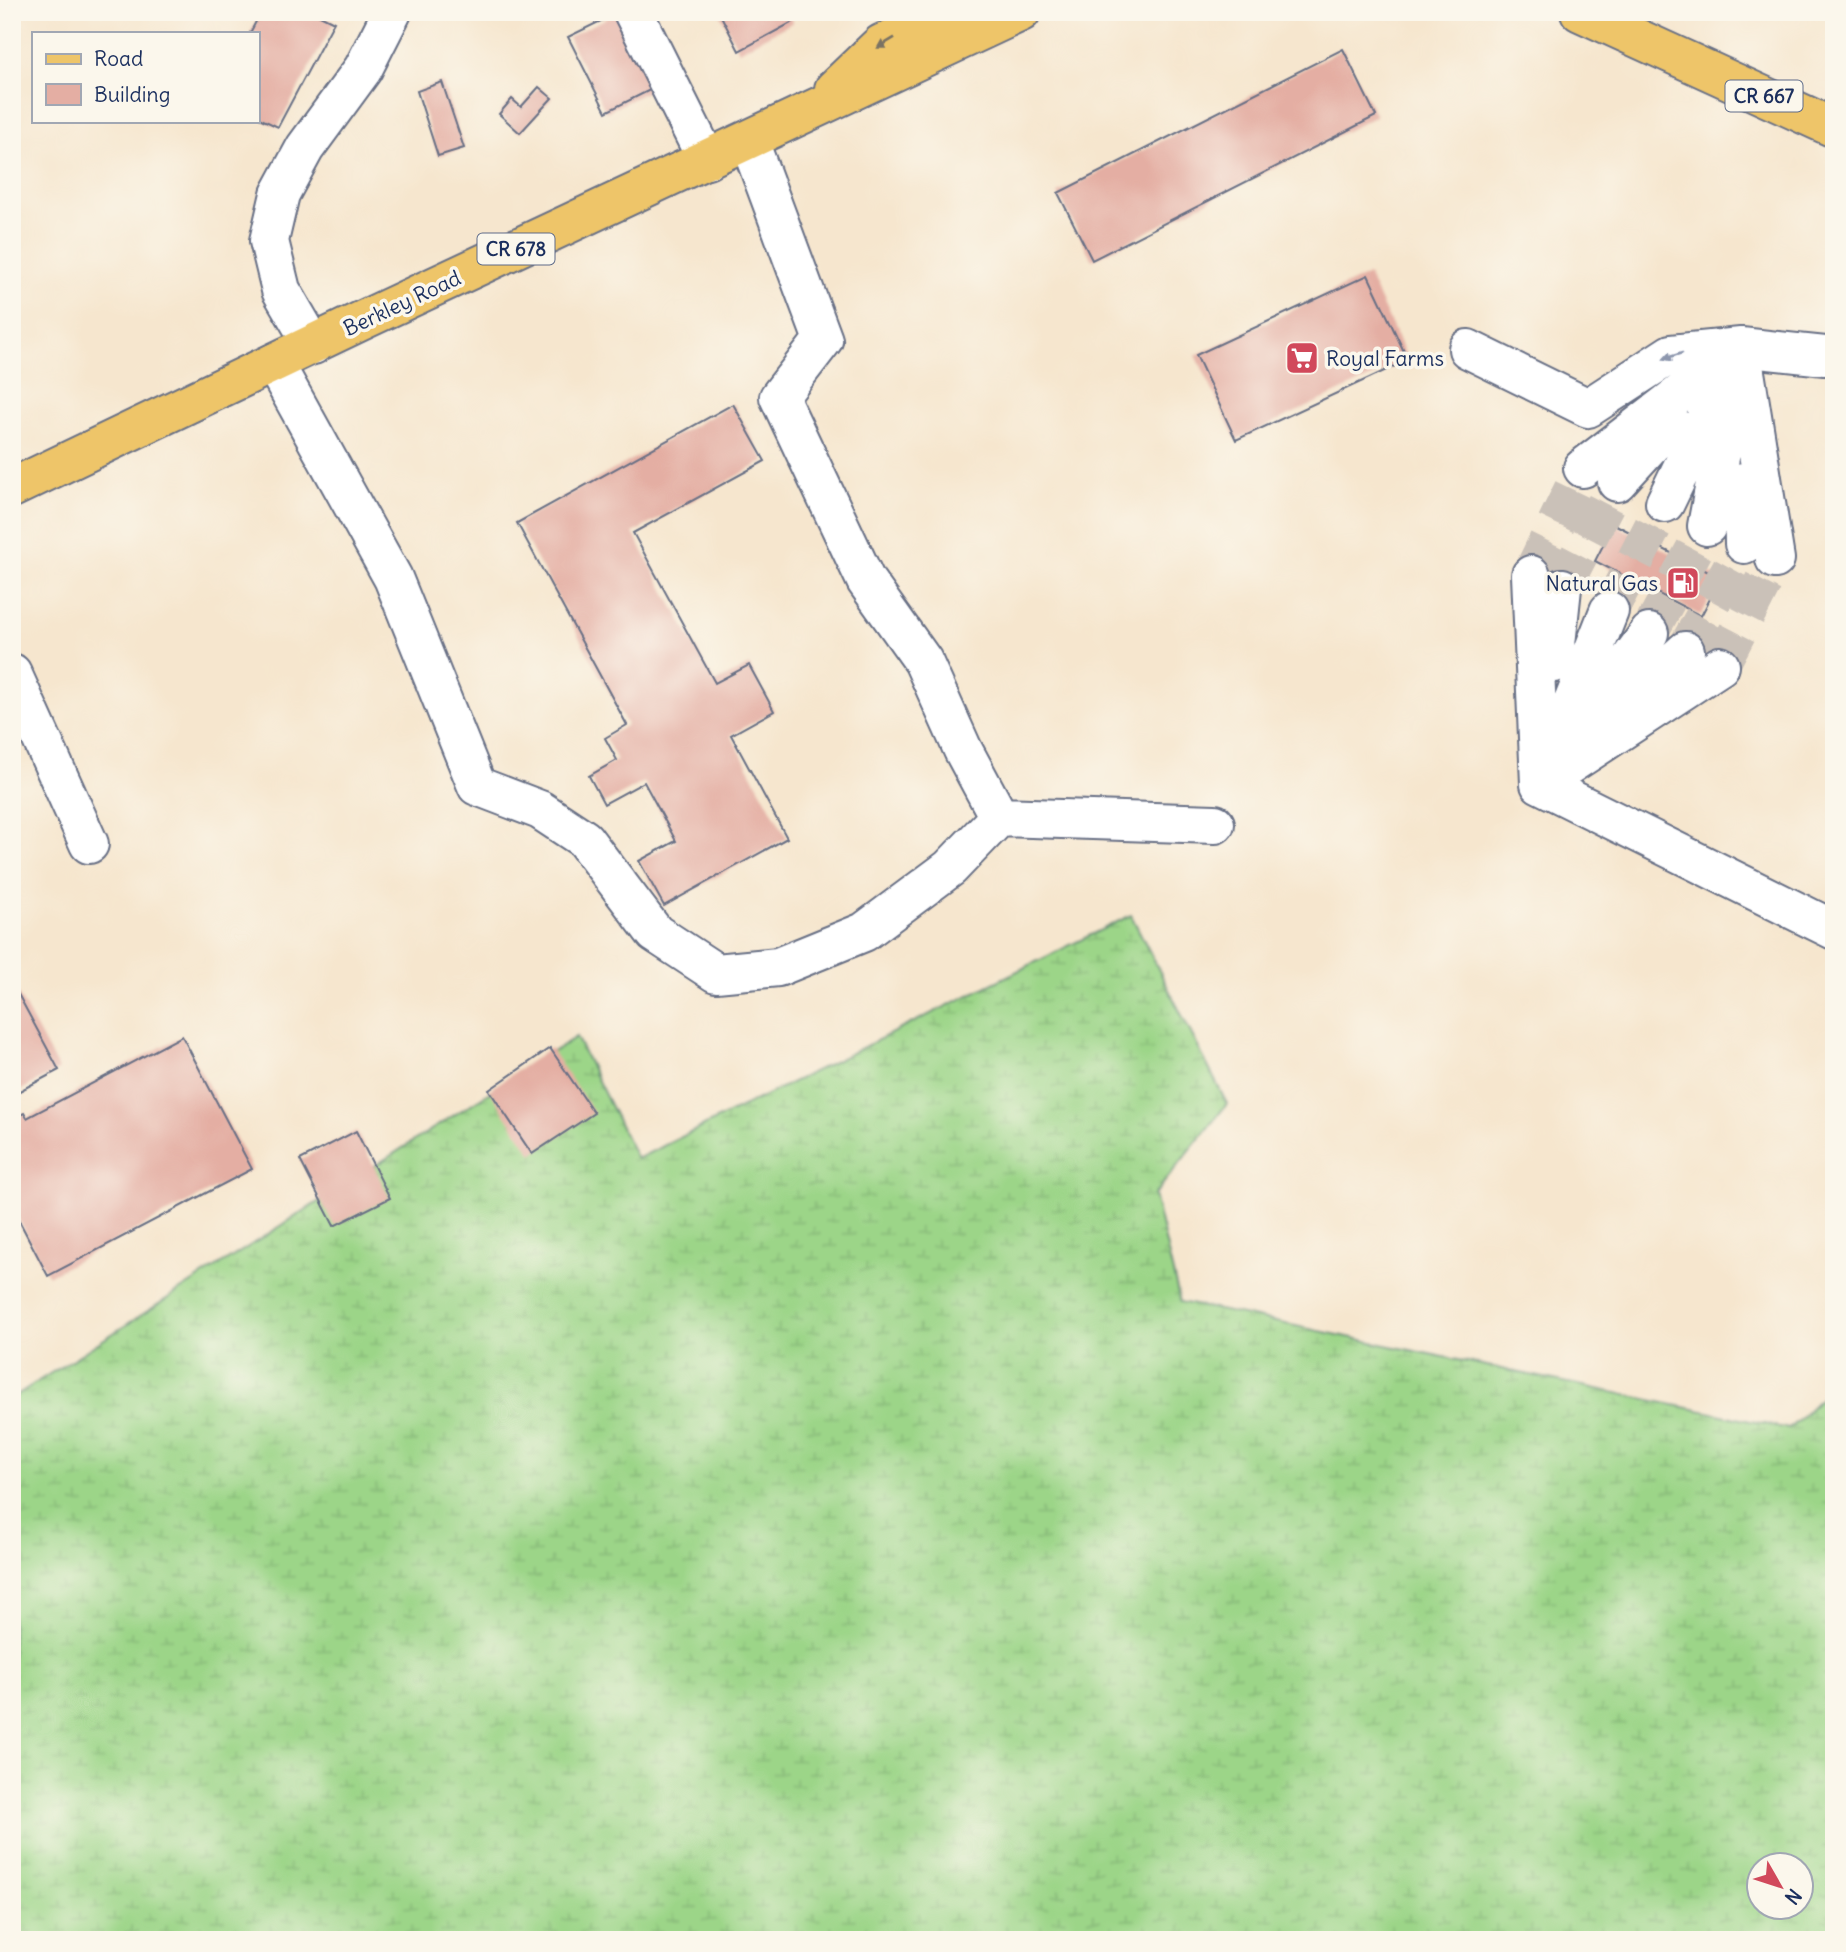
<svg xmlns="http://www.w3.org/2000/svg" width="1846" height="1952" viewBox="0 0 1846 1952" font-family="Delius,sans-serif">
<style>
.wetland{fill:url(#wetland-marsh);stroke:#5c8273;stroke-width:2;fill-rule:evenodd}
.building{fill:#e4aea3}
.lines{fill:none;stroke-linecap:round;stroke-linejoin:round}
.minor-tunnel{stroke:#cac1b8;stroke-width:38;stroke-dasharray:38 19;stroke-linecap:butt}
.minor-casing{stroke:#686f85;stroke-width:42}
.major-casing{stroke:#686f85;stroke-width:42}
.minor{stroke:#fff;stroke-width:38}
.major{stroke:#eec569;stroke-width:38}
.oneway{fill:#7a7263}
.oneway2{fill:#8d97ae}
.labels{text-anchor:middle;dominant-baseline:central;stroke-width:7;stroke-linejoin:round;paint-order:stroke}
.shield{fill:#fbf7ec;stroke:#5e6b89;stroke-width:2}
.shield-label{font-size:19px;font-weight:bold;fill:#1b2f5e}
.street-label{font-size:21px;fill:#1b2f5e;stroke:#fbf7ec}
.poi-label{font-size:21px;fill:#1b2f5e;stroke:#fbf7ec;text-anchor:start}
</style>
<defs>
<pattern id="wetland-marsh" width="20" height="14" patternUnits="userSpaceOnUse" patternTransform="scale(1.75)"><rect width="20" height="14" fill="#9cd588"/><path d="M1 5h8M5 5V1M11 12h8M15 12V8" fill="none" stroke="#86b778"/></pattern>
</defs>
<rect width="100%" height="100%" fill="#fbf7ec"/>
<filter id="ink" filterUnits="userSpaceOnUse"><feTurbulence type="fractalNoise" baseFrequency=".0143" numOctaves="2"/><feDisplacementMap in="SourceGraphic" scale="14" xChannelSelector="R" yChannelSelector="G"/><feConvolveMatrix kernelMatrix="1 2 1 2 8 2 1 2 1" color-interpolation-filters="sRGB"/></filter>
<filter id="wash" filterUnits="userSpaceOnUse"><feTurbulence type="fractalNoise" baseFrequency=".00686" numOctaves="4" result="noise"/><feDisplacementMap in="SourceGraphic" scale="28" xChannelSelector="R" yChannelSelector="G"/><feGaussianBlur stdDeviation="1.57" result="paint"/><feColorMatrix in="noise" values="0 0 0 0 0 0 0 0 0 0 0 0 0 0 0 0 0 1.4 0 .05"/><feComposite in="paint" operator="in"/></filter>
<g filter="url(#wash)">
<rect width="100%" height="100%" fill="#f6e6ce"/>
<!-- wetland -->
<path class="wetland" d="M1131 915 1227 1104 1154 1195 1180 1302 1789 1429 1834 1385V1940H12V1398L576 1037 637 1159ZM1758 1864H1800V1906H1758Z"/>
<g id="blocks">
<!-- building -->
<path class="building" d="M261 12H314L334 22 278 127 257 117V33H250Z
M619 12 656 87 606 112 568 37Z
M719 12H789L793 22 739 51Z
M1343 49 1376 116 1092 260 1058 193Z
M442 82 464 148 438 156 417 91Z
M539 87 552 98 520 133 499 114 512 99 521 107Z
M1368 275 1408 360 1236 440 1196 355Z
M733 404 765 461 633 533 715 683 749 665 774 711 731 735 787 838 664 906 639 861 676 841 644 782 604 804 589 776 617 760 605 738 627 725 517 523Z
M1614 524 1746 591 1738 606 1713 593 1701 616 1595 561Z
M12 983 59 1070 12 1095Z
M182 1036 252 1169 48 1276 12 1207V1119L24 1113 27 1118Z
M550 1048 594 1113 532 1154 489 1090Z
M356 1131 390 1198 334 1226 300 1160Z"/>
</g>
</g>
<g filter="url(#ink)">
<use href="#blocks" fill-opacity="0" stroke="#686f85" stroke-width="2"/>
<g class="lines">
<!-- minor-tunnel -->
<path class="minor-tunnel" d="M1531 575 1583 468
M1562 588 1617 482
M1609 611 1665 503
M1649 633 1707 526
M1685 651 1744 544
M1720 666 1775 559"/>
<defs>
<path id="minor" d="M633 12 707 160
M749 141 823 340 779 397 866 581 923 661 963 750 999 817 1215 824
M313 345 281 290 269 241 280 194 305 148 363 69 392 12
M1741 347 1775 559
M1468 349 1588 408 1671 354 1741 347 1825 356
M274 363 393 578 477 786 540 810 584 839 655 933 716 973 778 967 864 932 950 868 999 817
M1583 468 1741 347
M1617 482 1671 423
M1743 482 1744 544
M1665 503 1718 393
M1707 526 1736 373
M1531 575 1540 784
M1554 663 1562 588
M12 673 89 844
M1624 706 1685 651
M1562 730 1609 611
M1554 765 1649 633
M1540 784 1834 930
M1540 784 1720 666"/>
<path id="major" d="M1580 12 1834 128
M834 89 881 44 947 12
M12 488 363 320 1021 12"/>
</defs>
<!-- minor casing -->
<use href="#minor" class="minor-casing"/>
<!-- major casing -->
<use href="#major" class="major-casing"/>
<!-- minor -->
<use href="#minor" class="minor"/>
<!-- major -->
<use href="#major" class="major"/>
</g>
<!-- one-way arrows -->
<defs><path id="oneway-solid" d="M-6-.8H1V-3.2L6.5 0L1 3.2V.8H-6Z" transform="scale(1.75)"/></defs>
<use class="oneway" href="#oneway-solid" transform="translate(886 43) rotate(149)"/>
<use class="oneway2" href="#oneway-solid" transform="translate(1673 356) rotate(162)"/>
</g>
<!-- icons -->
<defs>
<symbol id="supermarket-square" viewBox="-11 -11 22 22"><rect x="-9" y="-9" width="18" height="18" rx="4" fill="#d1495b" stroke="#fbf7ec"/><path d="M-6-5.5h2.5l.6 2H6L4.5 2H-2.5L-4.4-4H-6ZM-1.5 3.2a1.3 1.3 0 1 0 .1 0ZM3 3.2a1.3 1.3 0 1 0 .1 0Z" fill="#fff"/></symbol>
<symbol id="fuel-square" viewBox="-11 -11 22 22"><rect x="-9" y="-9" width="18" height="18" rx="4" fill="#d1495b" stroke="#fbf7ec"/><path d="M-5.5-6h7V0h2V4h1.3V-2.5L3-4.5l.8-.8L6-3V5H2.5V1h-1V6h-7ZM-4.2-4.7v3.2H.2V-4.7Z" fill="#fff"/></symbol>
</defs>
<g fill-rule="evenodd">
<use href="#supermarket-square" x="1283" y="339" width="38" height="38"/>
<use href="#fuel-square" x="1664" y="564" width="38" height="38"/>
</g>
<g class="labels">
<!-- shield labels -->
<g class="shield">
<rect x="1725.5" y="80.5" width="77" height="31" rx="5"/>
<rect x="477.5" y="233.5" width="77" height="31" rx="5"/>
</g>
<g class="shield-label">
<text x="1764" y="96">CR 667</text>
<text x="516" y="249">CR 678</text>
</g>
<!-- street labels -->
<g class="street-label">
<text transform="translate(402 303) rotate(-25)">Berkley Road</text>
</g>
<!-- poi labels -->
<g class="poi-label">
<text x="1326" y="358">Royal Farms</text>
<text x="1658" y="583" text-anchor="end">Natural Gas</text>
</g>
</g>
<!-- margin -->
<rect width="1846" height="1952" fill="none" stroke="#fbf7ec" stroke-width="42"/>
<!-- legend -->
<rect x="32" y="32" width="228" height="91" fill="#fbf7ec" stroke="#a1a7b3" stroke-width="2"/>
<rect x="46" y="54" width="35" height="10" fill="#eec569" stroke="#a1a7b3" stroke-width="2"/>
<text x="94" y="66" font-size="21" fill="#1b2f5e">Road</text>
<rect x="46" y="84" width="35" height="21" fill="#e4aea3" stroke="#a1a7b3" stroke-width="2"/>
<text x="94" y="102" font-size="21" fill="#1b2f5e">Building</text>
<!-- north arrow -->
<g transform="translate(1780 1886) rotate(129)"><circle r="33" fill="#fbf7ec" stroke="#a1a7b3" stroke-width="2"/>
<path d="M0-5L12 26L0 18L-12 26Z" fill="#d1495b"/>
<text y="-10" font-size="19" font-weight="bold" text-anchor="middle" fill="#1b2f5e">N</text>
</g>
</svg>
